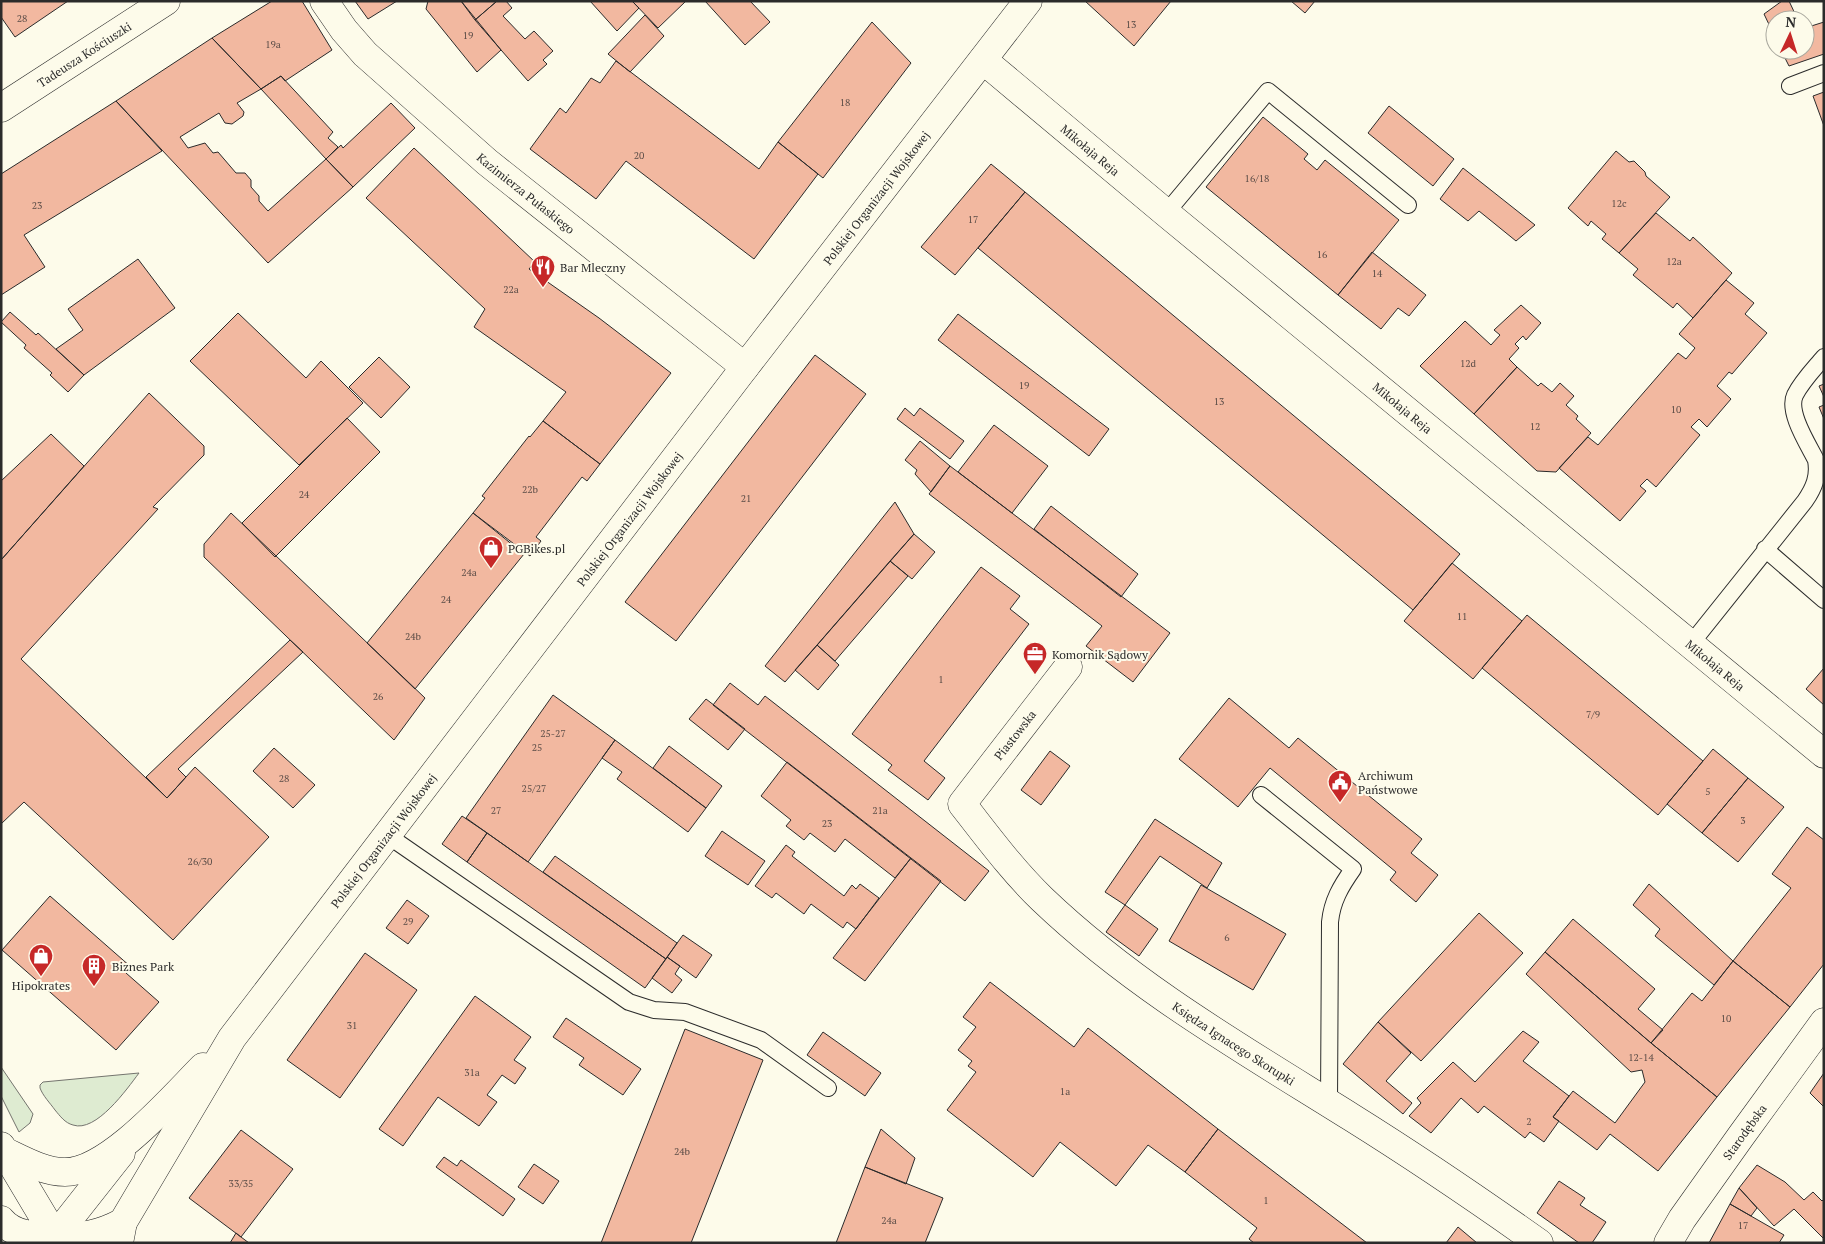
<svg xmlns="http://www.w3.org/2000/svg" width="1825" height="1244" viewBox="0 0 1825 1244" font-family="'PT Serif',serif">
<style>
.green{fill:#deebd1;stroke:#74746e}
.building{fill:#f2b8a0;stroke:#2b2b2b}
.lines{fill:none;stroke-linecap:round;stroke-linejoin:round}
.lane-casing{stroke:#2b2b2b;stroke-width:18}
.street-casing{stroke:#2b2b2b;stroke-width:29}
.secondary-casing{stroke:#2b2b2b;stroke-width:29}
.primary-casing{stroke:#2b2b2b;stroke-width:29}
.lane{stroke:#fdfbea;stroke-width:16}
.street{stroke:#fdfbea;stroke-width:28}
.secondary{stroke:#fdfbea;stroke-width:28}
.primary{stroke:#fdfbea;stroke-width:28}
.labels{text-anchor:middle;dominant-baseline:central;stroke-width:4;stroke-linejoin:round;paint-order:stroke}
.number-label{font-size:10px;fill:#5d4e48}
.street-label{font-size:12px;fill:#2b2b2b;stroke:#fdfbea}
.poi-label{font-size:12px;fill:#2b2b2b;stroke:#fdfbea;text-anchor:start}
</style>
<rect width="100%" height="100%" fill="#fdfbea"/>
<!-- green -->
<path class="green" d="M1 1067 33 1114 30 1123 19 1132 1 1096Z
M139 1073C127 1089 96 1133 73 1125 65 1123 60 1116 55 1110 50 1103 43 1096 40 1088V1085L43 1082Z"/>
<!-- building -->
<path class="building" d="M1 1H68L15 37 1 17Z
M272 1H302L332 50 285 81 281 76 261 89 212 38Z
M355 1H397L368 19Z
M428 1H461L501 50 477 72 426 9Z
M461 1H497L475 20Z
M497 1H506L512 8 503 16 525 39 534 31 553 51 543 60 547 64 528 81 475 20Z
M590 1H632L639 8 617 31Z
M632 1H686L658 28Z
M705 1H750L770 22 745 45Z
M1085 1H1171L1134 46Z
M1291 1H1315L1305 13Z
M1782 1H1789L1798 20H1775V37L1764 14Z
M645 15 664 36 630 72 608 54Z
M872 22 911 63 823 178 778 142Z
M1824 22V54L1789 66 1781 50H1805V28Z
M212 38 261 89 237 103 244 112 243 116 232 124 225 123 219 113 180 137 188 148 205 143 213 153 218 152 236 173H245L251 180V187L259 196V201L268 211 326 159 353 187 268 263 116 101Z
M616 61 759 169 778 142 818 174 754 259 626 161 596 199 530 149 560 108 566 113 591 78 600 83Z
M281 76 333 132 328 138 338 147 326 159 261 89Z
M1824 92V126L1813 96Z
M116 101 162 151 24 235 45 267 1 295V174Z
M391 103 415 128 353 187 326 159 341 145 343 148Z
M1389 106 1454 159 1433 186 1368 133Z
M1263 117 1308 154 1304 159 1317 170 1325 160 1399 220 1338 295 1206 187Z
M414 148 535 262 529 269 599 318 671 373 600 464 543 421 566 392 474 327 485 309 366 198Z
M1616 151 1629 162 1634 161 1645 172 1646 176 1670 197 1619 253 1602 239 1606 234 1591 221 1588 226 1568 208Z
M991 164 1025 192 955 275 921 247Z
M1463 168 1535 225 1516 241 1479 211 1468 221 1440 199Z
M1025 192 1460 554 1413 610 978 248Z
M1656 213 1690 241 1693 237 1732 273 1693 318 1677 303 1673 308 1633 275 1638 269 1619 253Z
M1372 252 1426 295 1409 316 1398 308 1381 329 1338 295Z
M138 259 175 308 84 375 56 349 83 330 68 309Z
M1726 280 1754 303 1745 314 1767 333 1732 374 1729 372 1717 386 1731 399 1707 427 1699 419 1691 427 1700 435 1656 487 1647 479 1640 486 1646 491 1620 521 1559 468 1588 437 1598 445 1678 353 1686 359 1695 348 1679 334Z
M1521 305 1541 323 1526 340 1523 336 1515 344 1519 348 1509 359 1517 367 1474 414 1420 366 1465 321 1491 345 1500 335 1494 330Z
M10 312 36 335 38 333 84 375 68 392 50 375 52 373 24 348 26 345 1 322Z
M238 313 306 378 321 361 363 403 299 465 190 361Z
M958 314 1109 429 1089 456 938 340Z
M815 355 866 394 676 641 625 602Z
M379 357 410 387 381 418 349 387Z
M1517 367 1538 386 1541 383 1552 392 1560 383 1574 396 1566 405 1578 416 1576 419 1591 433 1556 472 1537 471 1474 414Z
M1824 384V397L1819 386Z
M149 393 204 446V455L153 507 158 509 21 659 167 798 195 767 269 837 173 940 24 802 1 824V560Z
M1824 405V419L1819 407Z
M905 408 914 416 920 408 964 441 950 459 897 419Z
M347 418 380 452 275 557 242 523Z
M543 421 600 464 587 481 582 477 536 537 541 541 530 556 473 513 485 498 482 496 529 436 530 437Z
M994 425 1048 466 1012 513 958 472Z
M51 434 84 466 1 560V481Z
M920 441 950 466 931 492 915 474 917 470 905 460Z
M950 466 1170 633 1133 682 1086 646 1102 626 929 494Z
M895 502 914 534 785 682 765 666Z
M1051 506 1138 574 1121 597 1034 529Z
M231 513 425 698 394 740 204 557V544Z
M473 513 524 554 415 689 367 643Z
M914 534 935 552 912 579 890 561Z
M890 561 908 576 835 661 817 645Z
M1452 563 1522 621 1473 679 1404 621Z
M981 567 1020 596 1010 609 1029 624 924 761 945 778 928 800 888 770 892 765 852 734Z
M1527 615 1703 761 1658 815 1482 668Z
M290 640 303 652 178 769 186 777 167 798 146 777Z
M817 645 839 665 818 690 795 670Z
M1824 668V705L1806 689Z
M730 683 758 705 765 696 989 871 965 901 713 705Z
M553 695 615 740 528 862 466 818Z
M1229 698 1289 748 1298 738 1422 839 1411 853 1438 875 1416 902 1390 880 1396 872 1270 768 1238 807 1179 759Z
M706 699 745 729 728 750 689 719Z
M615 740 706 808 688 832 617 779 622 772 602 758Z
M669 746 722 786 706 808 653 768Z
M274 748 315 785 293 808 253 771Z
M1713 749 1748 778 1702 833 1667 804Z
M1050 751 1070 766 1041 805 1021 790Z
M787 762 911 858 895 878 845 839 835 852 810 833 804 840 786 826 791 820 761 796Z
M1748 778 1784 807 1738 862 1702 833Z
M462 816 487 833 467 862 442 844Z
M1155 819 1222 863 1207 888 1160 856 1125 905 1105 892Z
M1807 827 1824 840V964L1790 1007 1733 961 1791 888 1772 874Z
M722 831 765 861 748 885 705 856Z
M487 833 666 959 645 988 467 862Z
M786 845 795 852 792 856 844 896 852 885 856 889 860 884 879 898 856 929 847 922 843 928 811 904 804 914 776 893 772 898 755 886Z
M555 856 677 943 666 959 543 872Z
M911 858 941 881 865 981 833 958Z
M1649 884 1733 961 1714 985 1655 936 1660 929 1633 905Z
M1201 885 1286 934 1253 990 1169 941Z
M50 896 131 967 126 973 159 1002 116 1050 2 950Z
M407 900 429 916 408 944 386 928Z
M1125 905 1158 929 1139 956 1106 932Z
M1479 913 1523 953 1421 1061 1378 1022Z
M1573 919 1655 989 1638 1009 1663 1030 1651 1043 1545 952Z
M683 935 712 955 696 978 667 957Z
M1545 952 1651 1043 1717 1097 1658 1171 1610 1134 1597 1150 1553 1117 1573 1091 1615 1123 1645 1082 1642 1070 1631 1072 1526 974Z
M365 953 417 990 340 1098 287 1060Z
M667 957 680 966 675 974 682 980 672 993 652 978Z
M1733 961 1790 1007 1717 1097 1651 1043 1692 993 1702 1001Z
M990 982 1074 1047 1088 1028 1218 1129 1185 1172 1148 1145 1116 1186 1060 1142 1033 1177 947 1110 976 1072 968 1066 972 1061 958 1050 976 1027 963 1017Z
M475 996 531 1037 514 1060 526 1068 515 1084 502 1075 487 1095 497 1102 479 1126 438 1097 403 1146 379 1129Z
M566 1018 641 1069 623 1095 579 1065 584 1058 553 1037Z
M1378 1022 1411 1053 1386 1081 1412 1103 1403 1114 1343 1064Z
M685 1029 763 1060 691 1243H601Z
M1523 1031 1539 1042 1523 1061 1569 1096 1553 1117 1559 1121 1544 1142 1530 1132 1525 1138 1484 1106 1478 1113 1461 1098 1431 1133 1409 1116 1421 1103 1417 1098 1453 1062 1475 1082Z
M823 1032 881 1073 865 1096 807 1055Z
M1824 1073V1107L1810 1093Z
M881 1129 915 1158 906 1184 865 1167Z
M1218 1129 1367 1243H1254L1249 1239 1257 1228 1185 1172Z
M241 1130 293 1169 241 1237 189 1198Z
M444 1157 457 1166 461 1160 515 1199 503 1216 436 1167Z
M534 1164 559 1181 543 1204 518 1187Z
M1757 1165 1785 1182 1804 1200 1813 1192 1822 1201 1824 1199V1239L1794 1209 1774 1226 1739 1188Z
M865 1167 943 1198 925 1243H836Z
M1559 1181 1585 1198 1580 1205 1606 1222 1592 1243H1579L1537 1213Z
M1739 1188 1757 1208 1751 1216 1730 1204Z
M1730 1204 1784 1235 1779 1243H1709Z
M1458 1227 1477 1243H1446Z
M236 1233 241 1237 249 1243H230Z"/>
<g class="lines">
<defs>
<path id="lane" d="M1790 86 1824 73
M1166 213 1268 91 1408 205
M1765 549 1824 600
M1690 645 1805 501C1814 488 1819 476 1816 460 1808 444 1787 412 1795 395 1802 381 1814 369 1824 357
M1261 795 1353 869C1341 886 1332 901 1330 922L1329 1103
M387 835 629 1002 654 1010 685 1012 761 1040 828 1088"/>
<g id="street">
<path id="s1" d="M324 1 344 30 365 54 487 162 745 367"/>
<path id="s2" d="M983 60 1166 213 1824 754"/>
<path id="s3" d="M1068 667 962 804C988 837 1012 870 1042 899 1134 987 1244 1050 1351 1117 1415 1157 1477 1199 1539 1243"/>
</g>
<g id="secondary">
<path id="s4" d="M1 108 166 1"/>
<path d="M4 1151C23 1160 44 1172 65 1172 109 1172 173 1097 203 1067"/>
<path d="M55 1237C82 1237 99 1235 123 1222"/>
<path d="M50 1243 121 1153"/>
<path id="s5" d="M119 1243 123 1222 232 1038 745 367 1028 1"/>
<path id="s6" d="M1668 1243 1682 1219 1741 1136 1824 1022"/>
</g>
<path id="primary" d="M1 1146 59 1243
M1 1220C14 1236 37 1236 55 1237"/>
</defs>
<!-- lane casing -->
<use href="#lane" class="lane-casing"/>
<!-- street casing -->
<use href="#street" class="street-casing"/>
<!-- secondary casing -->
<use href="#secondary" class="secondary-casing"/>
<!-- primary casing -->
<use href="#primary" class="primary-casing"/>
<!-- lane -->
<use href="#lane" class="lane"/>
<!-- street -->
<use href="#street" class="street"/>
<!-- secondary -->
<use href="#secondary" class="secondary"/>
<!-- primary -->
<use href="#primary" class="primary"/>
</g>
<!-- icons -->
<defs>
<symbol id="restaurant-pin" viewBox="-11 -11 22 30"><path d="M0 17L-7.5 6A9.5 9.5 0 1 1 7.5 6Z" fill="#c62828" stroke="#fdfbea"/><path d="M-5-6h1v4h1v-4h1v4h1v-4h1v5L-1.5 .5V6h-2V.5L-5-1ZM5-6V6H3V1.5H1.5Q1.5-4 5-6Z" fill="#fff"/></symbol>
<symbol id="shop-pin" viewBox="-11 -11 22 30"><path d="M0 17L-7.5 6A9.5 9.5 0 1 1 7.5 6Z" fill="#c62828" stroke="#fdfbea"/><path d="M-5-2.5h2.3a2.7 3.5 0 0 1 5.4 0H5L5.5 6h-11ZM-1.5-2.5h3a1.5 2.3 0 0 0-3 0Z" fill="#fff"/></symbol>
<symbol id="office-pin" viewBox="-11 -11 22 30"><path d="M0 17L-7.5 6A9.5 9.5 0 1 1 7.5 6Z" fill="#c62828" stroke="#fdfbea"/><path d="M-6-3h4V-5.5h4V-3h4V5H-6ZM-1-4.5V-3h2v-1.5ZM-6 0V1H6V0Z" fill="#fff"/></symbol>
<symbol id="civic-pin" viewBox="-11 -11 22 30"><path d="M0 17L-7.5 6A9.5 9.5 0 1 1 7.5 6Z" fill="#c62828" stroke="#fdfbea"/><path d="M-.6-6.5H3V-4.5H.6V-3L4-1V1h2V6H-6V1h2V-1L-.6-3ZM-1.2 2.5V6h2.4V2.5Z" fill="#fff"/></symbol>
<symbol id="building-pin" viewBox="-11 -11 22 30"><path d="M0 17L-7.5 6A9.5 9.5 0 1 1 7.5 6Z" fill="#c62828" stroke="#fdfbea"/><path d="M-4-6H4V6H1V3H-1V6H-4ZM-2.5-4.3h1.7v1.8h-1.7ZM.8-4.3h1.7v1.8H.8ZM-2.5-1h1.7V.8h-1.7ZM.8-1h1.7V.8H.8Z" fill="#fff"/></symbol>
</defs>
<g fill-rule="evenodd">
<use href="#restaurant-pin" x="529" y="253" width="28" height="38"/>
<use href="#shop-pin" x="477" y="534" width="28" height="38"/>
<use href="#office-pin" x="1021" y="640" width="28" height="38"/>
<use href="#civic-pin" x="1326" y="768" width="28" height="38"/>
<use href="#shop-pin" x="27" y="942" width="28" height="38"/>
<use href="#building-pin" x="80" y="952" width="28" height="38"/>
</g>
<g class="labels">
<!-- number labels -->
<g class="number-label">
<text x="22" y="18">28</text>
<text x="1131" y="24">13</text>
<text x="468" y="35">19</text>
<text x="273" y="44">19a</text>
<text x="845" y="102">18</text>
<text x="639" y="155">20</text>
<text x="1257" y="178">16/18</text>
<text x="1619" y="203">12c</text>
<text x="37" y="205">23</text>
<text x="973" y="219">17</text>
<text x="1322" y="254">16</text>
<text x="1674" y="261">12a</text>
<text x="1377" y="273">14</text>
<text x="511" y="289">22a</text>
<text x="1468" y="363">12d</text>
<text x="1024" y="385">19</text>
<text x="1219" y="401">13</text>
<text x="1676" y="409">10</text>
<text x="1535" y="426">12</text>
<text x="530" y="489">22b</text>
<text x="304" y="494">24</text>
<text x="746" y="498">21</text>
<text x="469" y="572">24a</text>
<text x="446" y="599">24</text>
<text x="1462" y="616">11</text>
<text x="413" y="636">24b</text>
<text x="941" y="679">1</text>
<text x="378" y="696">26</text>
<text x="1593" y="714">7/9</text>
<text x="553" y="733">25-27</text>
<text x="537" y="747">25</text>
<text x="284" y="778">28</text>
<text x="534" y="788">25/27</text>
<text x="1708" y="791">5</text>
<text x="496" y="810">27</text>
<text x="880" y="810">21a</text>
<text x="1743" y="820">3</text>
<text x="827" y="823">23</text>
<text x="200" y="861">26/30</text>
<text x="408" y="921">29</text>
<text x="1227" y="937">6</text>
<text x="1726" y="1018">10</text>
<text x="352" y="1025">31</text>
<text x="1641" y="1057">12-14</text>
<text x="472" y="1072">31a</text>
<text x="1065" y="1091">1a</text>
<text x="1529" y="1121">2</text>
<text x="682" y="1151">24b</text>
<text x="241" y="1183">33/35</text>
<text x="1266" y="1200">1</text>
<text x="889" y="1220">24a</text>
<text x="1743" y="1225">17</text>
</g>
<!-- street labels -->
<g class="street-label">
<text stroke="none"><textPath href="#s4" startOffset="99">Tadeusza Kościuszki</textPath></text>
<text stroke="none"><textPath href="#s2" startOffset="140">Mikołaja Reja</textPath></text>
<text stroke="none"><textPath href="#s1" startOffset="280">Kazimierza Pułaskiego</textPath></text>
<text stroke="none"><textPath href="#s5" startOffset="1294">Polskiej Organizacji Wojskowej</textPath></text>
<text stroke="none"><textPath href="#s2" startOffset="545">Mikołaja Reja</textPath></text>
<text stroke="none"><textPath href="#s5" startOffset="889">Polskiej Organizacji Wojskowej</textPath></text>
<text stroke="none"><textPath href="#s2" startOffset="950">Mikołaja Reja</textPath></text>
<text transform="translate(1015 735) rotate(-52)">Piastowska</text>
<text stroke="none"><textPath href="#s5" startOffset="484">Polskiej Organizacji Wojskowej</textPath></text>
<text stroke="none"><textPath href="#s3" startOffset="538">Księdza Ignacego Skorupki</textPath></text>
<text stroke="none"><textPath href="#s6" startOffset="135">Starodębska</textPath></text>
</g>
<!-- poi labels -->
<g class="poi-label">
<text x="560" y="267">Bar Mleczny</text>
<text x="508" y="548">PGBikes.pl</text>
<text x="1052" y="654">Komornik Sądowy</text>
<text x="1358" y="775">Archiwum<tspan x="1358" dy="14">Państwowe</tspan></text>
<text x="112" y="966">Biznes Park</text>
<text x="41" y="985" text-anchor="middle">Hipokrates</text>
</g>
</g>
<!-- border -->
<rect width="1825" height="1244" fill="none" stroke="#2b2b2b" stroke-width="5"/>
<!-- north arrow -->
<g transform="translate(1790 35) rotate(4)"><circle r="24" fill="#fdfbea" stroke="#a9a89e"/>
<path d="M0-4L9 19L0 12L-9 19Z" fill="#c62828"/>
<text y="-8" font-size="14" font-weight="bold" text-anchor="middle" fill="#2b2b2b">N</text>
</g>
</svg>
